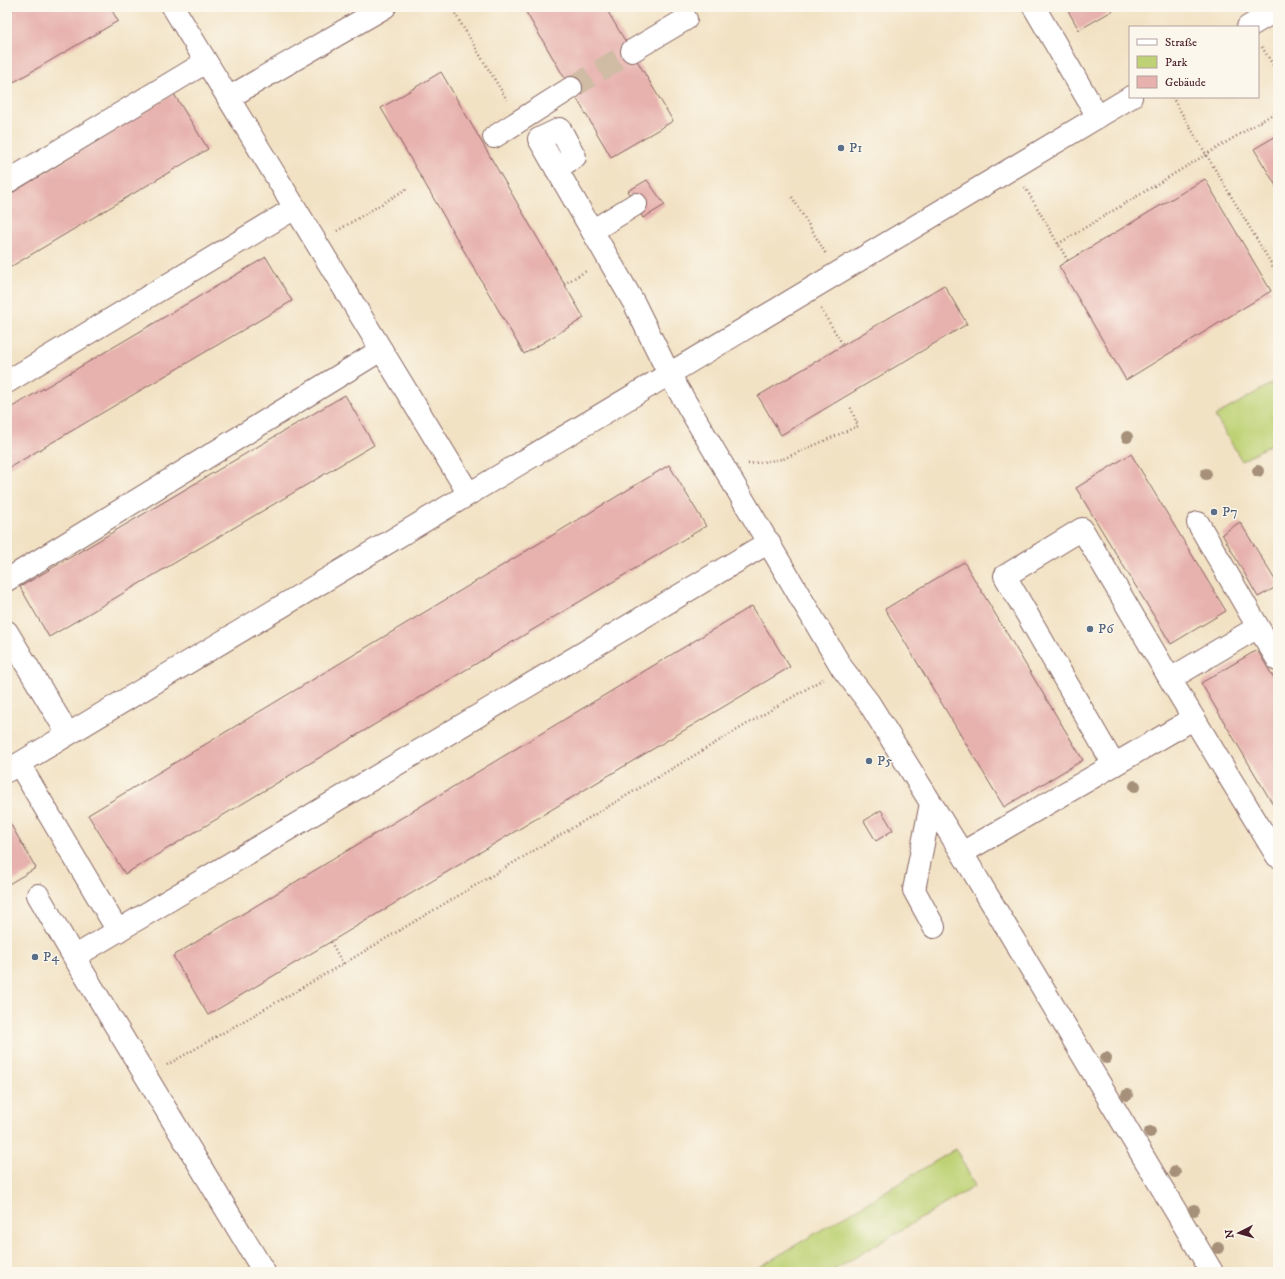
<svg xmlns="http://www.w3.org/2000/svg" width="1285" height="1279" viewBox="0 0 1285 1279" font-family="'IM FELL DW Pica',serif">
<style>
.green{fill:#bed275;stroke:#847850}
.building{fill:#e7b1ad}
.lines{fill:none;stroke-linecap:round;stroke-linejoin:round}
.minor-tunnel{stroke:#d0bba5;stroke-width:22;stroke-dasharray:22 11;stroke-linecap:butt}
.minor-casing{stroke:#856361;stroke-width:24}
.path{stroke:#856361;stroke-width:2.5;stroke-dasharray:1 3;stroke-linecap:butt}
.minor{stroke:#fff;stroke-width:22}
.tree{fill:#a6907a}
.service-dot{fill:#5c6f8a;stroke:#fbf7ec;stroke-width:1.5}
.labels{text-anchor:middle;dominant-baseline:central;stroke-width:3;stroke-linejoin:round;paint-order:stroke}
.service-label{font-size:14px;fill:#4e5e75;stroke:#fbf7ec;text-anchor:start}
</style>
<rect width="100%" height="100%" fill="#fbf7ec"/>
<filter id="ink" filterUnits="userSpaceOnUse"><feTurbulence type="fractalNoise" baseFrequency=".025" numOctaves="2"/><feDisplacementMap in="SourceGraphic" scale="8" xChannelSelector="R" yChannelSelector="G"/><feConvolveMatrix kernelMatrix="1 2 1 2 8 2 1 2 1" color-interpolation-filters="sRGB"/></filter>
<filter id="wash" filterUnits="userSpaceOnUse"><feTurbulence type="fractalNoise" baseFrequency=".012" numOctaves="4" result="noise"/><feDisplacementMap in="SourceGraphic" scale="16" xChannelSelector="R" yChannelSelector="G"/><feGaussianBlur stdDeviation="0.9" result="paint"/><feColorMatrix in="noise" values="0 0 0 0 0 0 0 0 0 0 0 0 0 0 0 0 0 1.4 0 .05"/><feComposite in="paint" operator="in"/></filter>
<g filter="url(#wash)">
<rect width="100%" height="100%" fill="#f2e2c4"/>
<!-- green -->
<path class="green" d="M1278 380V440L1242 461 1215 416Z
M956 1149 975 1186 831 1272H751Z"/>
<g id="blocks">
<!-- building -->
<path class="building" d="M18 7H110L118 21 7 86V13Z
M523 7H605L673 121 611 157Z
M1066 7H1119L1079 30Z
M441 72 584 318 524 354 381 108Z
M174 94 208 149 7 269V196Z
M1278 135V189L1254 149Z
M1205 179 1271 291 1126 380 1059 266Z
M647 180 665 205 643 218 628 191Z
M266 257 292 301 7 469V410Z
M944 285 967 324 781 435 758 396Z
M345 395 374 445 49 637 20 587Z
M1131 454 1226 611 1171 644 1076 488Z
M669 465 706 526 125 874 88 815Z
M1240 522 1278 585V586L1258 597 1222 534Z
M964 562 1083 760 1004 807 885 609Z
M752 606 790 667 208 1015 173 956Z
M1257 650 1278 685V813L1201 683Z
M881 810 893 830 876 841 864 821Z
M7 818 36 868 7 885Z"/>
</g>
</g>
<g filter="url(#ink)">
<use href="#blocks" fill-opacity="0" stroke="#856361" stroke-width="1"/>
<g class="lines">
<!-- minor-tunnel -->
<path class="minor-tunnel" d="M571 88 632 51"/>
<defs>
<path id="minor" d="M173 7 469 494
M1034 7 1098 117
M1248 27 1278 9
M632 51 686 19
M228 98 385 7
M494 137 571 88
M556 169 575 157 560 129 539 139 634 303 669 374 842 668 869 703 962 853 1212 1272
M7 182 206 62
M592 231 636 204
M7 382 295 208
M1198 523 1258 627
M7 580 381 350
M7 632 68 734
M1278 660 1258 627 1170 679 1277 856 1278 855
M19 764 118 931
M1114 765 1005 576 1082 529 1170 679
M7 771 1131 97
M931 803 914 890 934 927
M962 853 1193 719
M38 895 74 957 264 1272
M74 957 769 542"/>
</defs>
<!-- minor casing -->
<use href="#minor" class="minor-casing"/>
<!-- path -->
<path class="path" d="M451 7 507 100
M1262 47 1278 73
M1172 97 1278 275
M1025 187 1068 261
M792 197 826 254
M337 231 408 188
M1058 244 1278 111
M564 284 588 270
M821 309 843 345
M748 464 783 459 858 426 850 406
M331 942 343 964
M167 1065 343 964 823 679"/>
<!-- minor -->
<use href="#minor" class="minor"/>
</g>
<!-- trees -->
<g class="tree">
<circle cx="1127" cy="437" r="6"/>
<circle cx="1258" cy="471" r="6"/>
<circle cx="1206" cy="474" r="6"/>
<circle cx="1135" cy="786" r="6"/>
<circle cx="1106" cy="1058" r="6"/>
<circle cx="1127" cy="1095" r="6"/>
<circle cx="1150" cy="1132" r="6"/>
<circle cx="1175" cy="1172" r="6"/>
<circle cx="1194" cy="1210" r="6"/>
<circle cx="1218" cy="1248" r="6"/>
</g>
</g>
<!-- markers -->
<g class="service-dot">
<circle cx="841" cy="148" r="4"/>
<circle cx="1214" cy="512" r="4"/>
<circle cx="1090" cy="629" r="4"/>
<circle cx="869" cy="761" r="4"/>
<circle cx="35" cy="957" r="4"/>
</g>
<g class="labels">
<!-- service labels -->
<g class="service-label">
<text x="849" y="148">P1</text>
<text x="1222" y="512">P7</text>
<text x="1098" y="629">P6</text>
<text x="877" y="761">P5</text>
<text x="43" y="957">P4</text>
</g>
</g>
<!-- margin -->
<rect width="1285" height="1279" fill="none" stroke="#fbf7ec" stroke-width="24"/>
<!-- legend -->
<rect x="1129" y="26" width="130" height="72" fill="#fbf7ec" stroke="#b4a19f"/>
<rect x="1137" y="39" width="20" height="6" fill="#ffffff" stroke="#b4a19f"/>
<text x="1165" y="46" font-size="12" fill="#4a1f2b">Straße</text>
<rect x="1137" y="56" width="20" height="12" fill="#bed275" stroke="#b4a19f"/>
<text x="1165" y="66" font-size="12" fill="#4a1f2b">Park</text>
<rect x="1137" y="76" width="20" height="12" fill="#e7b1ad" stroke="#b4a19f"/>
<text x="1165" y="86" font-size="12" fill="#4a1f2b">Gebäude</text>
<!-- north arrow -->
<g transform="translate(1239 1233) rotate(264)" stroke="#fbf7ec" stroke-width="3" paint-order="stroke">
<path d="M0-3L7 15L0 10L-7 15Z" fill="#4a1f2b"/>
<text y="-6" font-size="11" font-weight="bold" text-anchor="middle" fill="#4a1f2b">N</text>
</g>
</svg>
